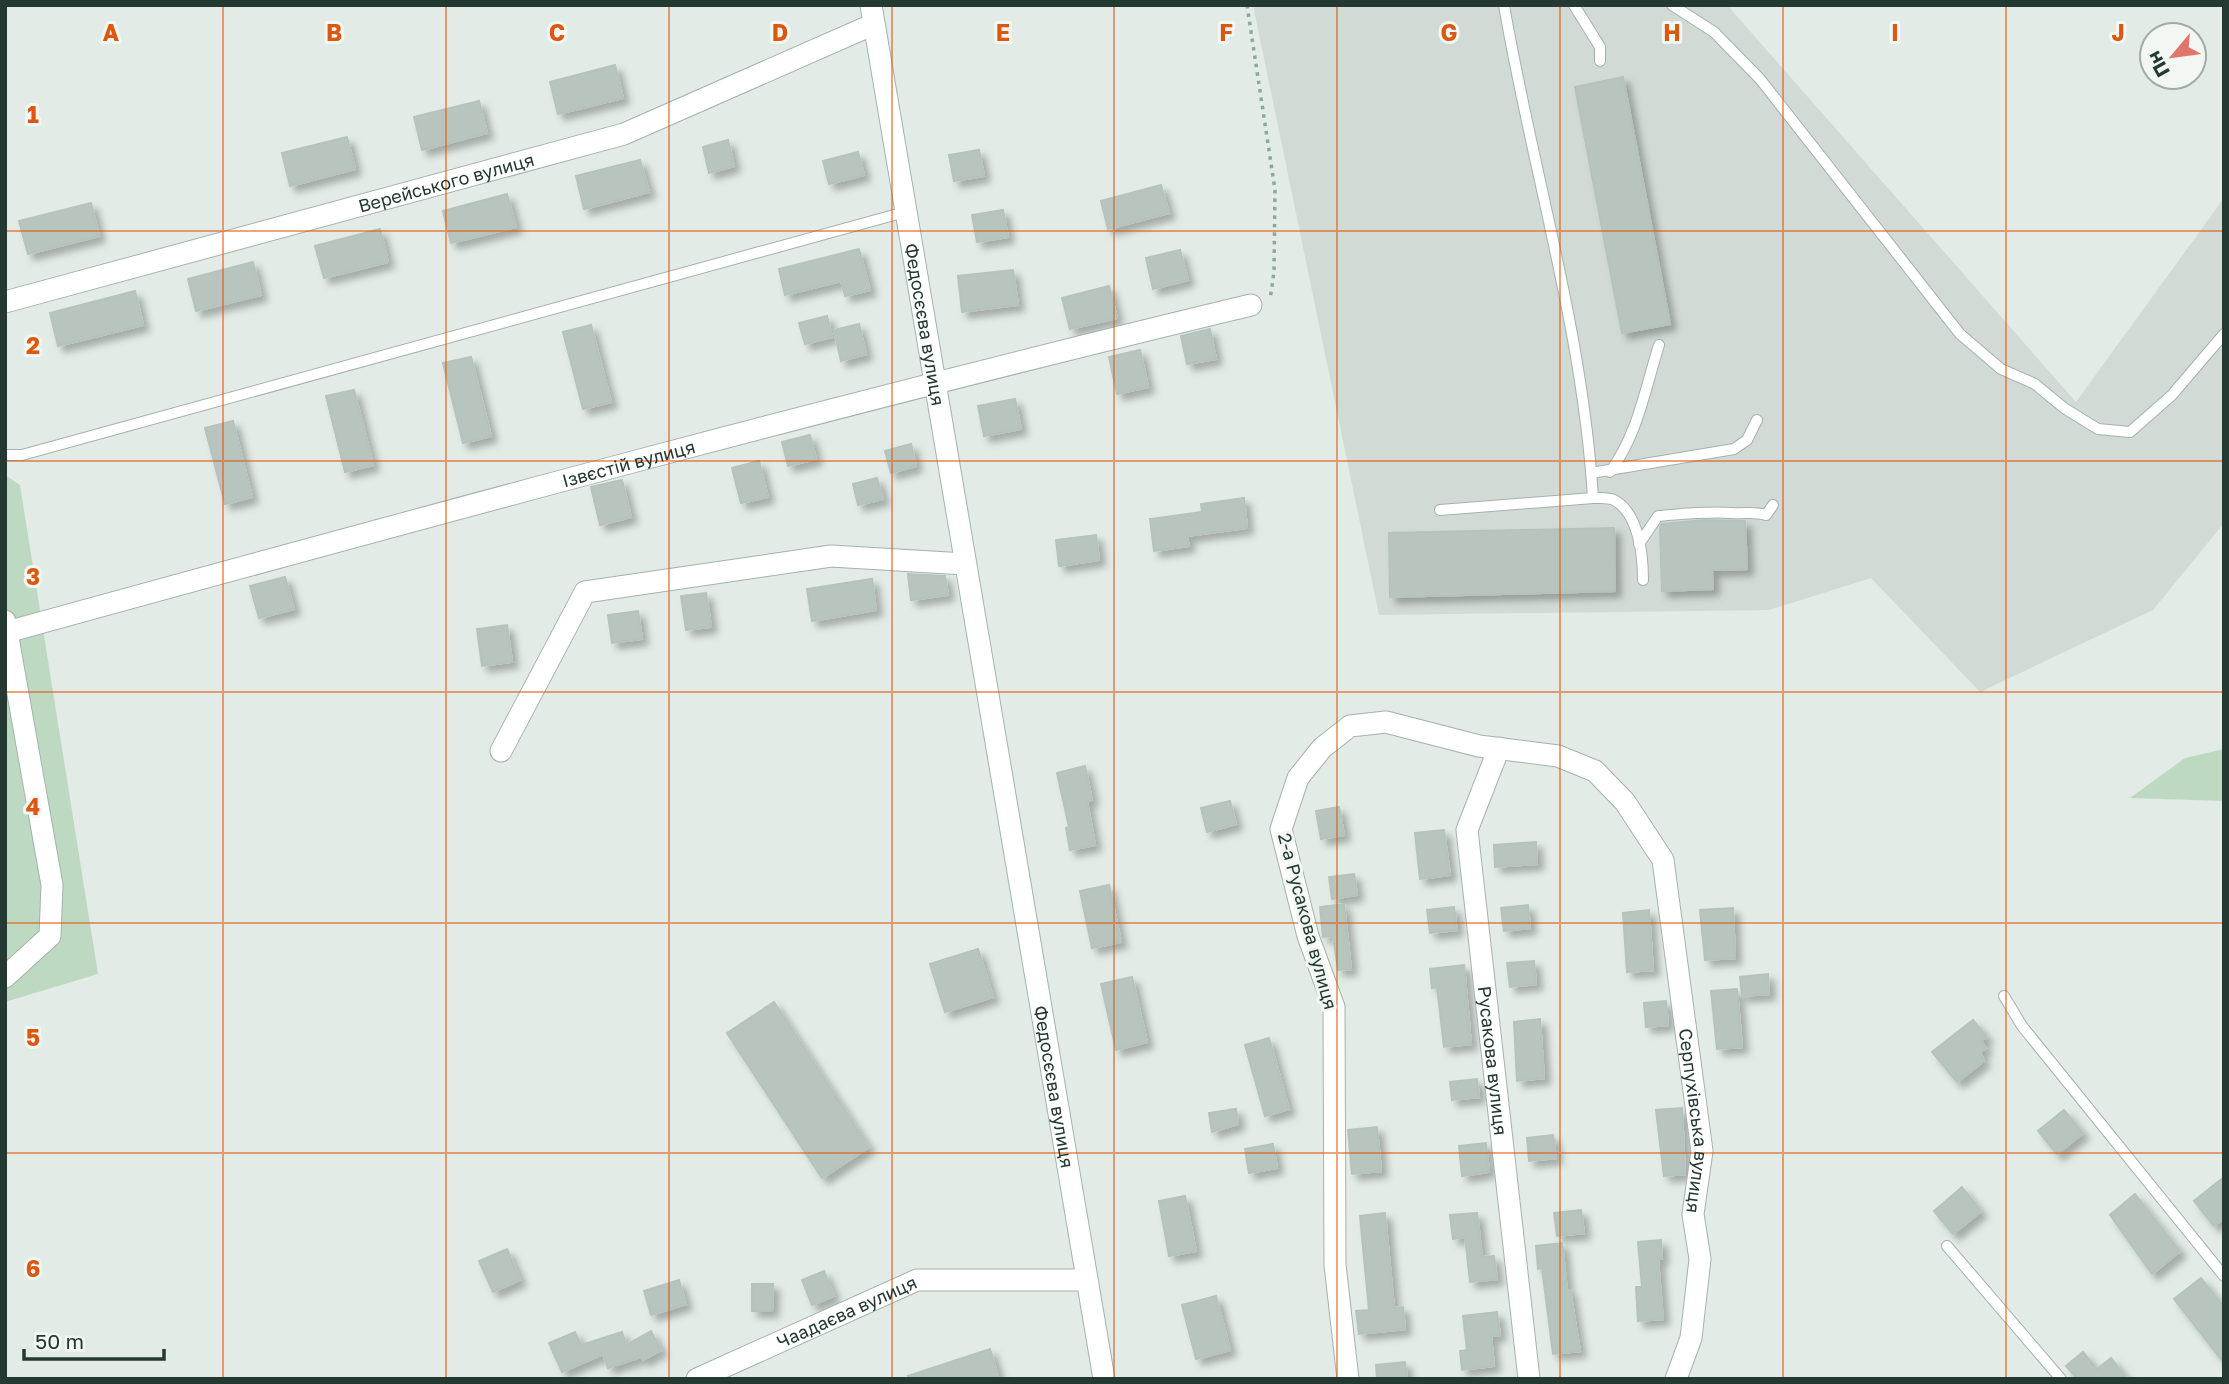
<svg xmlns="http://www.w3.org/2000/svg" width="2229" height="1384" viewBox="0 0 2229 1384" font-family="'Golos Text',sans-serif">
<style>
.built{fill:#d1dad4}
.green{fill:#bed9c1}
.building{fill:#b8c5be;stroke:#b6c3bc;stroke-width:2;filter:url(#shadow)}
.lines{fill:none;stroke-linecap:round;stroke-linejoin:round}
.lane-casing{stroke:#a5b2ac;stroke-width:12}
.street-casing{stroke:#a5b2ac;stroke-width:23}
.secondary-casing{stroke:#a2b5ac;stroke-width:23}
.path{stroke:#87aa9a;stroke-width:3.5;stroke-dasharray:3.5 5;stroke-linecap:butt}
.lane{stroke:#fff;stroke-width:10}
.street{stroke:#fff;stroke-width:21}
.secondary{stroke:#fff;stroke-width:21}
.grid{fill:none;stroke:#de570e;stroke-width:2;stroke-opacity:0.55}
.labels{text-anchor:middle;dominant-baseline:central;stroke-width:6;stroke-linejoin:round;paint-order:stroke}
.street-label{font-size:18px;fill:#243931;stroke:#f2f7f4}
.grid-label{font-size:23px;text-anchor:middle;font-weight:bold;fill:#de570e;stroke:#f2f7f4;stroke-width:6;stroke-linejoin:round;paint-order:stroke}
</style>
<defs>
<filter id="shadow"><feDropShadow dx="6" dy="6" stdDeviation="3.5" flood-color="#0004"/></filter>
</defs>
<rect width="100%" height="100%" fill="#e2ebe6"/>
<!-- built -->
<path class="built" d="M1253 5H1727L2076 402 2224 198V523L2153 610 1980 692 1871 578 1769 610 1379 615Z"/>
<!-- green -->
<path class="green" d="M5 475 20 485 98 974 5 1002Z
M2224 749V801L2130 798 2185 758Z"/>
<!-- building -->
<path class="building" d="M615 65 623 98 558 114 550 82Z
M1623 77 1670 324 1622 333 1575 87Z
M479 101 487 133 422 150 414 117Z
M347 137 355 169 290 186 282 153Z
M728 140 734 166 709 173 703 147Z
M979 150 984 176 954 181 949 155Z
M858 152 864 175 829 184 823 161Z
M640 160 649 192 584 209 576 176Z
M1161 185 1169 213 1108 229 1101 201Z
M507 194 516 227 451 243 443 211Z
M91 203 99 236 28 254 19 221Z
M1003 210 1008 237 977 242 972 215Z
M380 229 388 262 324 278 315 246Z
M859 249 870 290 845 296 841 281 785 295 779 269Z
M1180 250 1188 280 1153 289 1146 258Z
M253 262 261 295 196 311 188 279Z
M1013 270 1018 305 962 312 958 276Z
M1109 286 1117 318 1070 329 1062 298Z
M135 291 143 325 58 346 50 313Z
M827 316 832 337 805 344 799 323Z
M859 324 866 354 841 361 834 330Z
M591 325 611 402 583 409 563 332Z
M1210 329 1216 359 1187 364 1181 336Z
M1140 350 1148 387 1117 394 1109 357Z
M471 357 491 436 463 443 443 363Z
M354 390 373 465 345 472 326 396Z
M1015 399 1021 429 984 436 978 406Z
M233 421 252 497 225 504 205 428Z
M810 435 816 459 788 466 782 442Z
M911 444 916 466 891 473 885 451Z
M759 461 768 497 741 503 732 468Z
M877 478 883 499 858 505 853 484Z
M622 480 631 517 600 525 591 487Z
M1244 498 1247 528 1187 536 1189 546 1154 551 1150 519 1202 512 1201 504Z
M1704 520 1745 521 1747 569 1712 570 1713 589 1662 591 1660 527 1662 524Z
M1614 528 1615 591 1390 597 1389 533Z
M1096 535 1099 560 1059 566 1056 540Z
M908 574 945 576 948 595 911 600Z
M285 577 294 609 259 618 250 586Z
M872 579 876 610 812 621 807 589Z
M706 593 711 627 686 630 681 596Z
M638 611 642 639 612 643 608 615Z
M507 625 512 662 482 666 477 629Z
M1085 766 1092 800 1087 801 1095 845 1070 850 1066 828 1069 827 1057 773Z
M1230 801 1236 824 1207 832 1201 808Z
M1339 807 1344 835 1321 839 1316 811Z
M1444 830 1450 875 1420 879 1415 833Z
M1536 842 1537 864 1495 867 1494 845Z
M1354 874 1357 895 1332 899 1329 877Z
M1109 885 1121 942 1092 948 1080 891Z
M1344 904 1351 969 1338 970 1333 936 1323 937 1320 907Z
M1528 905 1530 928 1504 931 1501 908Z
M1454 907 1457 930 1430 933 1427 910Z
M1733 908 1735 958 1705 960 1700 910Z
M1649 910 1653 970 1627 972 1623 913Z
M978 949 993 997 945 1012 930 964Z
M1534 961 1536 984 1510 987 1507 963Z
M1464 965 1471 1044 1444 1047 1437 987 1432 988 1430 969Z
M1768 974 1769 994 1742 996 1740 977Z
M1132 977 1147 1042 1116 1050 1101 984Z
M1737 989 1742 1047 1717 1049 1711 991Z
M1666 1001 1668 1025 1646 1027 1644 1003Z
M774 1002 869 1147 822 1178 727 1033Z
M1540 1019 1544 1078 1517 1081 1514 1022Z
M1973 1020 1987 1037 1981 1041 1986 1048 1980 1052 1984 1061 1957 1082 1932 1052Z
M1269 1038 1289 1109 1265 1116 1245 1045Z
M1477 1079 1479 1097 1452 1100 1450 1082Z
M1682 1108 1685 1174 1664 1176 1656 1110Z
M1236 1109 1238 1124 1212 1132 1209 1113Z
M2064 1110 2083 1133 2057 1154 2038 1131Z
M1377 1127 1381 1171 1352 1174 1348 1130Z
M1553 1135 1556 1158 1529 1161 1527 1138Z
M1486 1143 1489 1172 1462 1176 1459 1146Z
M1273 1144 1277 1168 1249 1173 1245 1149Z
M2224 1177V1218L2214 1226 2194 1201Z
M1962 1187 1981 1211 1953 1234 1934 1211Z
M2135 1194 2180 1251 2152 1274 2110 1215Z
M1185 1196 1196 1251 1169 1256 1159 1201Z
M1581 1210 1584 1233 1557 1236 1554 1213Z
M1385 1213 1394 1308 1403 1307 1405 1329 1359 1334 1356 1311 1369 1310 1360 1216Z
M1477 1213 1482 1257 1494 1256 1497 1279 1470 1282 1465 1237 1453 1239 1450 1215Z
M1661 1240 1662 1259H1658L1663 1319 1638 1321 1636 1287H1642L1638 1242Z
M1562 1243 1567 1290H1570L1580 1351 1553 1354 1542 1268 1538 1269 1536 1246Z
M507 1249 520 1280 493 1292 479 1261Z
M824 1271 834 1296 812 1305 802 1280Z
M2201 1278 2224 1307V1363L2174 1299Z
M679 1280 686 1304 651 1315 644 1291Z
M752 1284H773L772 1311H752Z
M1216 1296 1230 1350 1196 1359 1182 1305Z
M1497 1312 1500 1335 1491 1336 1494 1366 1462 1370 1460 1351 1467 1350 1463 1316Z
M651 1331 661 1350 643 1360 641 1357 608 1368 603 1354 562 1372 549 1343 575 1332 581 1345 622 1332 626 1345Z
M990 1349 998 1376 989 1379H909L908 1376Z
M2083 1352 2097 1369 2111 1358 2127 1379H2077L2066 1366Z
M1405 1362 1407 1379H1377L1376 1365Z"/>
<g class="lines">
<defs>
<path id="lane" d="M1574 5 1600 47V61
M1672 5 1714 32 1760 79 1960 334 2001 369 2035 384 2064 408 2098 429 2130 432 2172 395 2224 334
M5 455H22L905 212
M1610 472C1638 434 1645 389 1659 345
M1591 473 1734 449 1747 440 1757 420
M1593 498C1600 498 1608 497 1614 500 1639 513 1643 556 1643 580
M1440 510 1593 498C1583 331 1532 169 1504 5
M1639 544 1658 516C1683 514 1707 511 1732 513 1744 514 1754 511 1766 515L1773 505
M2004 996 2022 1026 2224 1276
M1947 1246 2061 1379"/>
<g id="street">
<path id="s1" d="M5 302 624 134 874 24"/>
<path d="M5 621 52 885 50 936 5 977"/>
<path id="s2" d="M7 632C421 518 834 405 1251 305"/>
<path id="s3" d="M1499 748 1467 830 1529 1379"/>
<path d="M501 751 585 592 831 556 965 564"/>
<path id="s4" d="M697 1379 917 1280H1087"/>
<path id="s5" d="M1348 1379 1335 1265 1334 1007 1308 936 1281 829 1298 778 1322 748 1350 726 1386 722 1479 746 1558 756 1595 771 1625 802 1663 860 1702 1151 1693 1214 1700 1259 1691 1338 1676 1379"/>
</g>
<g id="secondary">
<path id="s6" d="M871 5 1104 1379"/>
</g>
</defs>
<!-- lane casing -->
<use href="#lane" class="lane-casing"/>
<!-- street casing -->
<use href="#street" class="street-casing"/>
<!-- secondary casing -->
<use href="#secondary" class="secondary-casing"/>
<!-- path -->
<path class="path" d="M1247 5 1275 190 1274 272 1270 300"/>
<!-- lane -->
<use href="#lane" class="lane"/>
<!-- street -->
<use href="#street" class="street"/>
<!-- secondary -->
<use href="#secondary" class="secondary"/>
</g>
<!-- grid -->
<path class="grid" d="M223 5V1379M446 5V1379M669 5V1379M892 5V1379M1114 5V1379M1337 5V1379M1560 5V1379M1783 5V1379M2006 5V1379M5 231H2224M5 461H2224M5 692H2224M5 923H2224M5 1153H2224"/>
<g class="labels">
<!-- street labels -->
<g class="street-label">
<text stroke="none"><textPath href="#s1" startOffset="457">Верейського вулиця</textPath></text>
<text stroke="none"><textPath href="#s6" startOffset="324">Федосєєва вулиця</textPath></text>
<text stroke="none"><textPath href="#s2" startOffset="644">Ізвєстій вулиця</textPath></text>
<text transform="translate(1308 921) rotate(75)">2-а Русакова вулиця</text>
<text stroke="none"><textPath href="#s3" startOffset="320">Русакова вулиця</textPath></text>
<text stroke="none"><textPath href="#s6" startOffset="1097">Федосєєва вулиця</textPath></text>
<text stroke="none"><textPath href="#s5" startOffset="1314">Серпухівська вулиця</textPath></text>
<text stroke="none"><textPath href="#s4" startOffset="164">Чаадаєва вулиця</textPath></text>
</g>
</g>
<g class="grid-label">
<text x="111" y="41">A</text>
<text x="334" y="41">B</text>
<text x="557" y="41">C</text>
<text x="780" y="41">D</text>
<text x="1003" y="41">E</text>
<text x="1226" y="41">F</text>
<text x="1449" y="41">G</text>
<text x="1672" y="41">H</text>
<text x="1895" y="41">I</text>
<text x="2118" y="41">J</text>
<text x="33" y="123">1</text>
<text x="33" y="354">2</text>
<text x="33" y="585">3</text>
<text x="33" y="815">4</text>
<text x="33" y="1046">5</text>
<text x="33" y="1277">6</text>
</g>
<!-- border -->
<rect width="2229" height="1384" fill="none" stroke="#243931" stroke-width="14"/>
<!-- north arrow -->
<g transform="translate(2173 56) rotate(241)"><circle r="33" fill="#f2f7f4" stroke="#a0aba6" stroke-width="2"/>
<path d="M0-5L12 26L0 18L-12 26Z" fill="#e0766a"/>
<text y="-10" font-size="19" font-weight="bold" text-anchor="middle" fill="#243931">Пн</text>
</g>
<!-- scale -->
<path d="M24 1349v10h140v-10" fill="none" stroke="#243931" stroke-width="3.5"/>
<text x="35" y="1349" font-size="21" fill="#243931" stroke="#f2f7f4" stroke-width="5" paint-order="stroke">50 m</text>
</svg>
